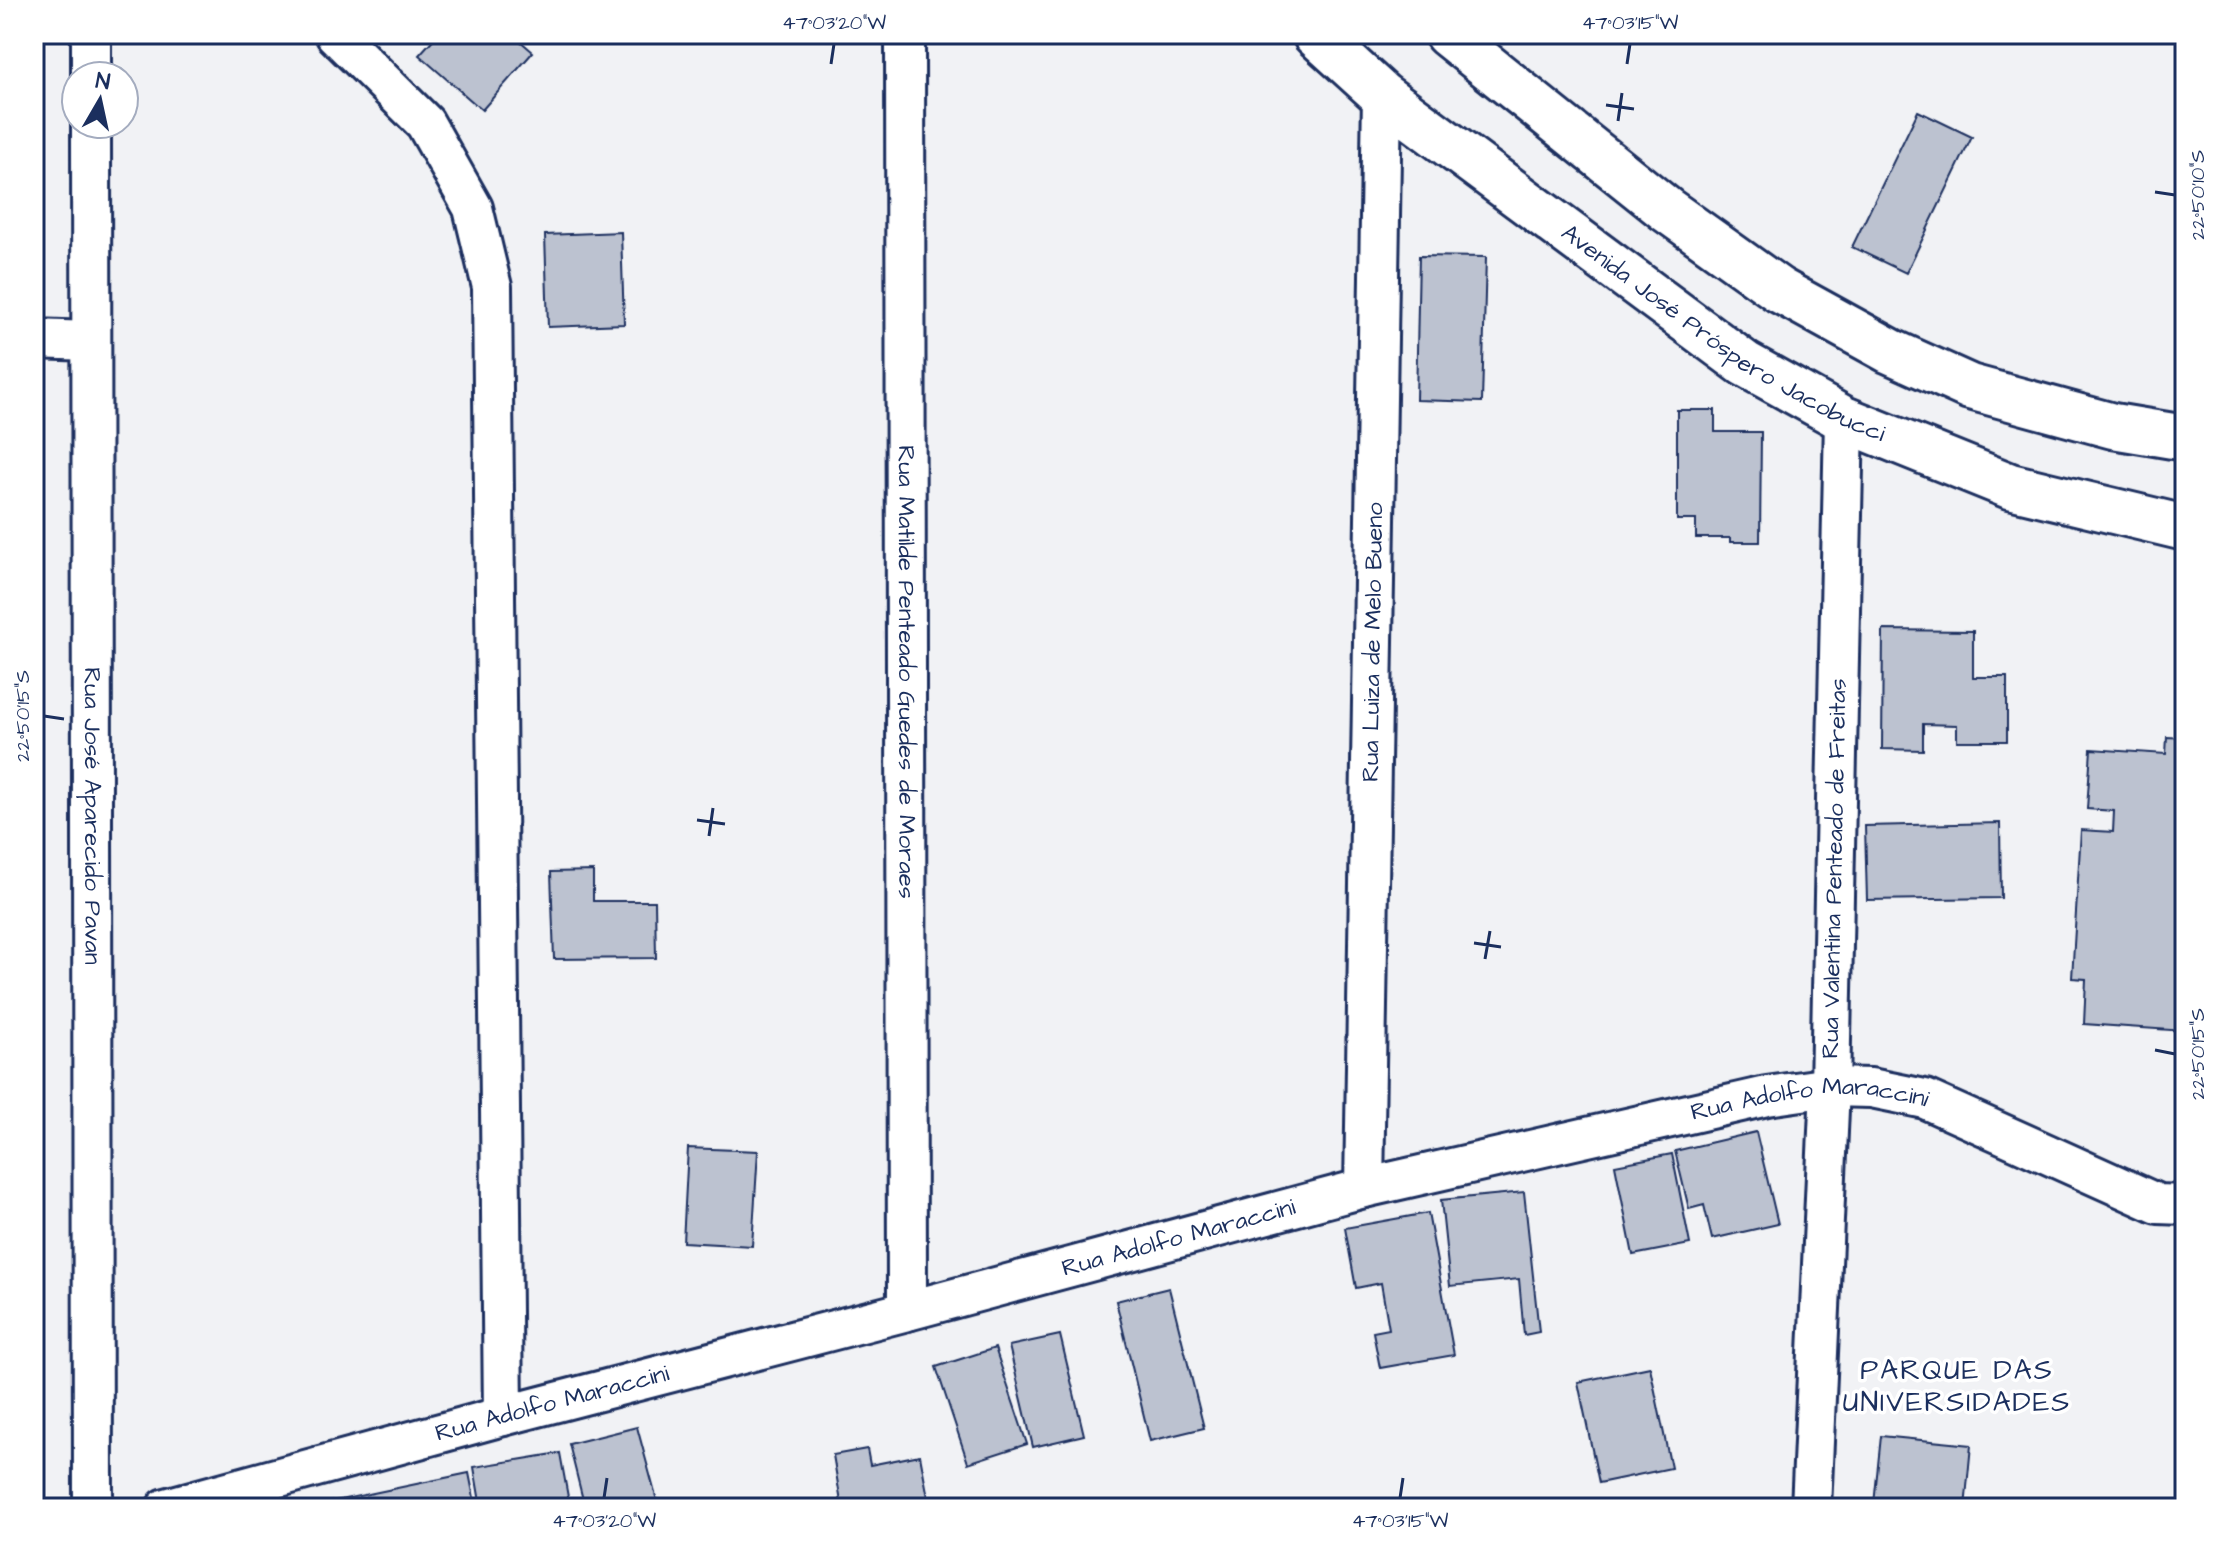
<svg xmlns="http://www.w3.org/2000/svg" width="2219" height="1542" viewBox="0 0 2219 1542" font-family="'Architects Daughter',sans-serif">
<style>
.building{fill:#bcc2d0;stroke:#1b2f5e;stroke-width:2}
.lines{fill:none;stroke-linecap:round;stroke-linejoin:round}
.minor-casing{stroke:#1b2f5e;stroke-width:44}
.secondary-casing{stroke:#1b2f5e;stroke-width:50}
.minor{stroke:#fff;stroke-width:38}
.secondary{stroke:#fff;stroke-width:44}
.ticks{fill:none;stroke:#1b2f5e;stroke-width:3}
.labels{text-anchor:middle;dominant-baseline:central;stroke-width:7;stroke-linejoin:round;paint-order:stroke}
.street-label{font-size:24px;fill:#1b2f5e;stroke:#fff}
.quarter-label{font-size:28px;letter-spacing:2px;fill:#1b2f5e;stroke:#fff}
.neatline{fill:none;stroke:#1b2f5e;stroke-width:3}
.ticks-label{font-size:20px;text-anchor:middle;fill:#1b2f5e}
</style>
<rect width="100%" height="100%" fill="#f1f2f5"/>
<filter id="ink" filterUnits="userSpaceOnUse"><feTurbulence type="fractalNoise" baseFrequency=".0125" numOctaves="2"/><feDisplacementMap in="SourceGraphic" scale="16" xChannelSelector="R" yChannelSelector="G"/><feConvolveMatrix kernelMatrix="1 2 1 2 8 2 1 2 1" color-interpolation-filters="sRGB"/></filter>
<g filter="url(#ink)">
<!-- building -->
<path class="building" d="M438 34H522L518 39 533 52 482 110 419 55Z
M1918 111 1972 137 1906 273 1852 247Z
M621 232 624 324 548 327 545 235Z
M1419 256 1486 257 1482 402 1416 400Z
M1677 410H1715V432H1761L1760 542H1730V538H1696V520H1677Z
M1883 630 1973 631V677H2007V741H1957V725L1923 724V750L1882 749Z
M2167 737 2185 738V1031L2084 1024 2086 979 2072 978 2081 830 2113 832 2114 811 2087 809 2091 749 2166 754Z
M2000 823 2001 898 1867 900 1865 826Z
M593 871V901H655L656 958 554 959 551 872Z
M1756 1132 1778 1224 1712 1239 1704 1205 1689 1209 1675 1151Z
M688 1148 758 1151 752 1246 683 1242Z
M1672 1154 1690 1244 1633 1255 1615 1165Z
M1524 1192 1539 1332 1524 1335 1519 1279 1450 1286 1441 1200Z
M1428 1213 1454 1355 1380 1368 1373 1332 1389 1329 1381 1283 1356 1288 1345 1228Z
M1169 1288 1204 1428 1150 1441 1116 1301Z
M1060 1335 1084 1435 1033 1447 1009 1346Z
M995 1348 1027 1444 968 1463 936 1367Z
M1650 1367 1671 1468 1599 1483 1578 1382Z
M637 1427 659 1508H585L569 1444Z
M1881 1436 1971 1445 1965 1508H1909L1874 1504Z
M867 1449 870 1465 920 1455 930 1508H842L833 1455Z
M560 1453 570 1508H481L474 1467Z
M469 1473 476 1508H311V1506Z"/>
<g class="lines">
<defs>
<g id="minor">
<path d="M91 34V76"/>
<path d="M335 34 425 123 473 208 492 287 503 1416"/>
<path id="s1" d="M905 34 907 1311"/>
<path id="s2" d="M91 124 93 1508"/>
<path d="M34 339 91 341"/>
<path id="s3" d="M1364 1188 1382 95"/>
<path id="s4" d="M166 1508 503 1416 907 1311 1364 1188 1767 1096 1830 1087 1871 1088 1925 1099 2158 1204 2185 1205"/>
<path id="s5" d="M1811 1508 1830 1087 1844 419"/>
</g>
<g id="secondary">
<path id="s6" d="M1315 34 1382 95 1745 364 1844 419 2010 486 2185 528"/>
<path d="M1447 34 1667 210 1779 290 1890 351 1970 387 2113 426 2185 438"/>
</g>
</defs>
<!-- minor casing -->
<use href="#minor" class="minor-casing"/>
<!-- secondary casing -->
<use href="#secondary" class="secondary-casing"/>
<!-- minor -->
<use href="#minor" class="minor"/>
<!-- secondary -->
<use href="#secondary" class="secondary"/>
</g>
</g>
<!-- ticks -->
<path class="ticks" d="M831 64 834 44M1627 64 1630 44M1606 105 1634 109M1618 121 1622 93M2155 192 2175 195M44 716 64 719M697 820 725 824M709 836 713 808M1474 943 1501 947M1485 959 1490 931M2155 1050 2175 1054M604 1498 607 1478M1400 1498 1403 1478"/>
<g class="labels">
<!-- street labels -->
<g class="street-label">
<text stroke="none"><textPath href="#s6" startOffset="508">Avenida José Próspero Jacobucci</textPath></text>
<text stroke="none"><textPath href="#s3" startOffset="546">Rua Luiza de Melo Bueno</textPath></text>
<text stroke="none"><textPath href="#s1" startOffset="638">Rua Matilde Penteado Guedes de Moraes</textPath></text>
<text stroke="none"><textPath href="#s2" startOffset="692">Rua José Aparecido Pavan</textPath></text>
<text stroke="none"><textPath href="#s5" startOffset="640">Rua Valentina Penteado de Freitas</textPath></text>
<text stroke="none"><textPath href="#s4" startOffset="1696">Rua Adolfo Maraccini</textPath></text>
<text stroke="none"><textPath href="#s4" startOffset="1048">Rua Adolfo Maraccini</textPath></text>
<text stroke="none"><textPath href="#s4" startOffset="400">Rua Adolfo Maraccini</textPath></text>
</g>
<!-- quarter labels -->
<g class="quarter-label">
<text x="1957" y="1370">PARQUE DAS<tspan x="1957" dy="32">UNIVERSIDADES</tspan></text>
</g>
</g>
<!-- margin -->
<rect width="2219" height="1542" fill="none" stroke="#fff" stroke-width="88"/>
<!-- north arrow -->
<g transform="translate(100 100) rotate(9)"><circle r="38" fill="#ffffff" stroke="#a4acbf" stroke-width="2"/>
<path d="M0-6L14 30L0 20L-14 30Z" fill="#1b2f5e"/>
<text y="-12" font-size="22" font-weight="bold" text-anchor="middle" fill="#1b2f5e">N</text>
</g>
<rect x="44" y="44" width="2131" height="1454" class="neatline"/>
<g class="ticks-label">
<text x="834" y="29">47°03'20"W</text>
<text x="1630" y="29">47°03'15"W</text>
<text transform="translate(2197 195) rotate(-90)" y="7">22°50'10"S</text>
<text transform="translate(22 716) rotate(-90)" y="7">22°50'15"S</text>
<text transform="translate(2197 1054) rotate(-90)" y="7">22°50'15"S</text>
<text x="604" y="1527">47°03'20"W</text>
<text x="1400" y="1527">47°03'15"W</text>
</g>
</svg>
